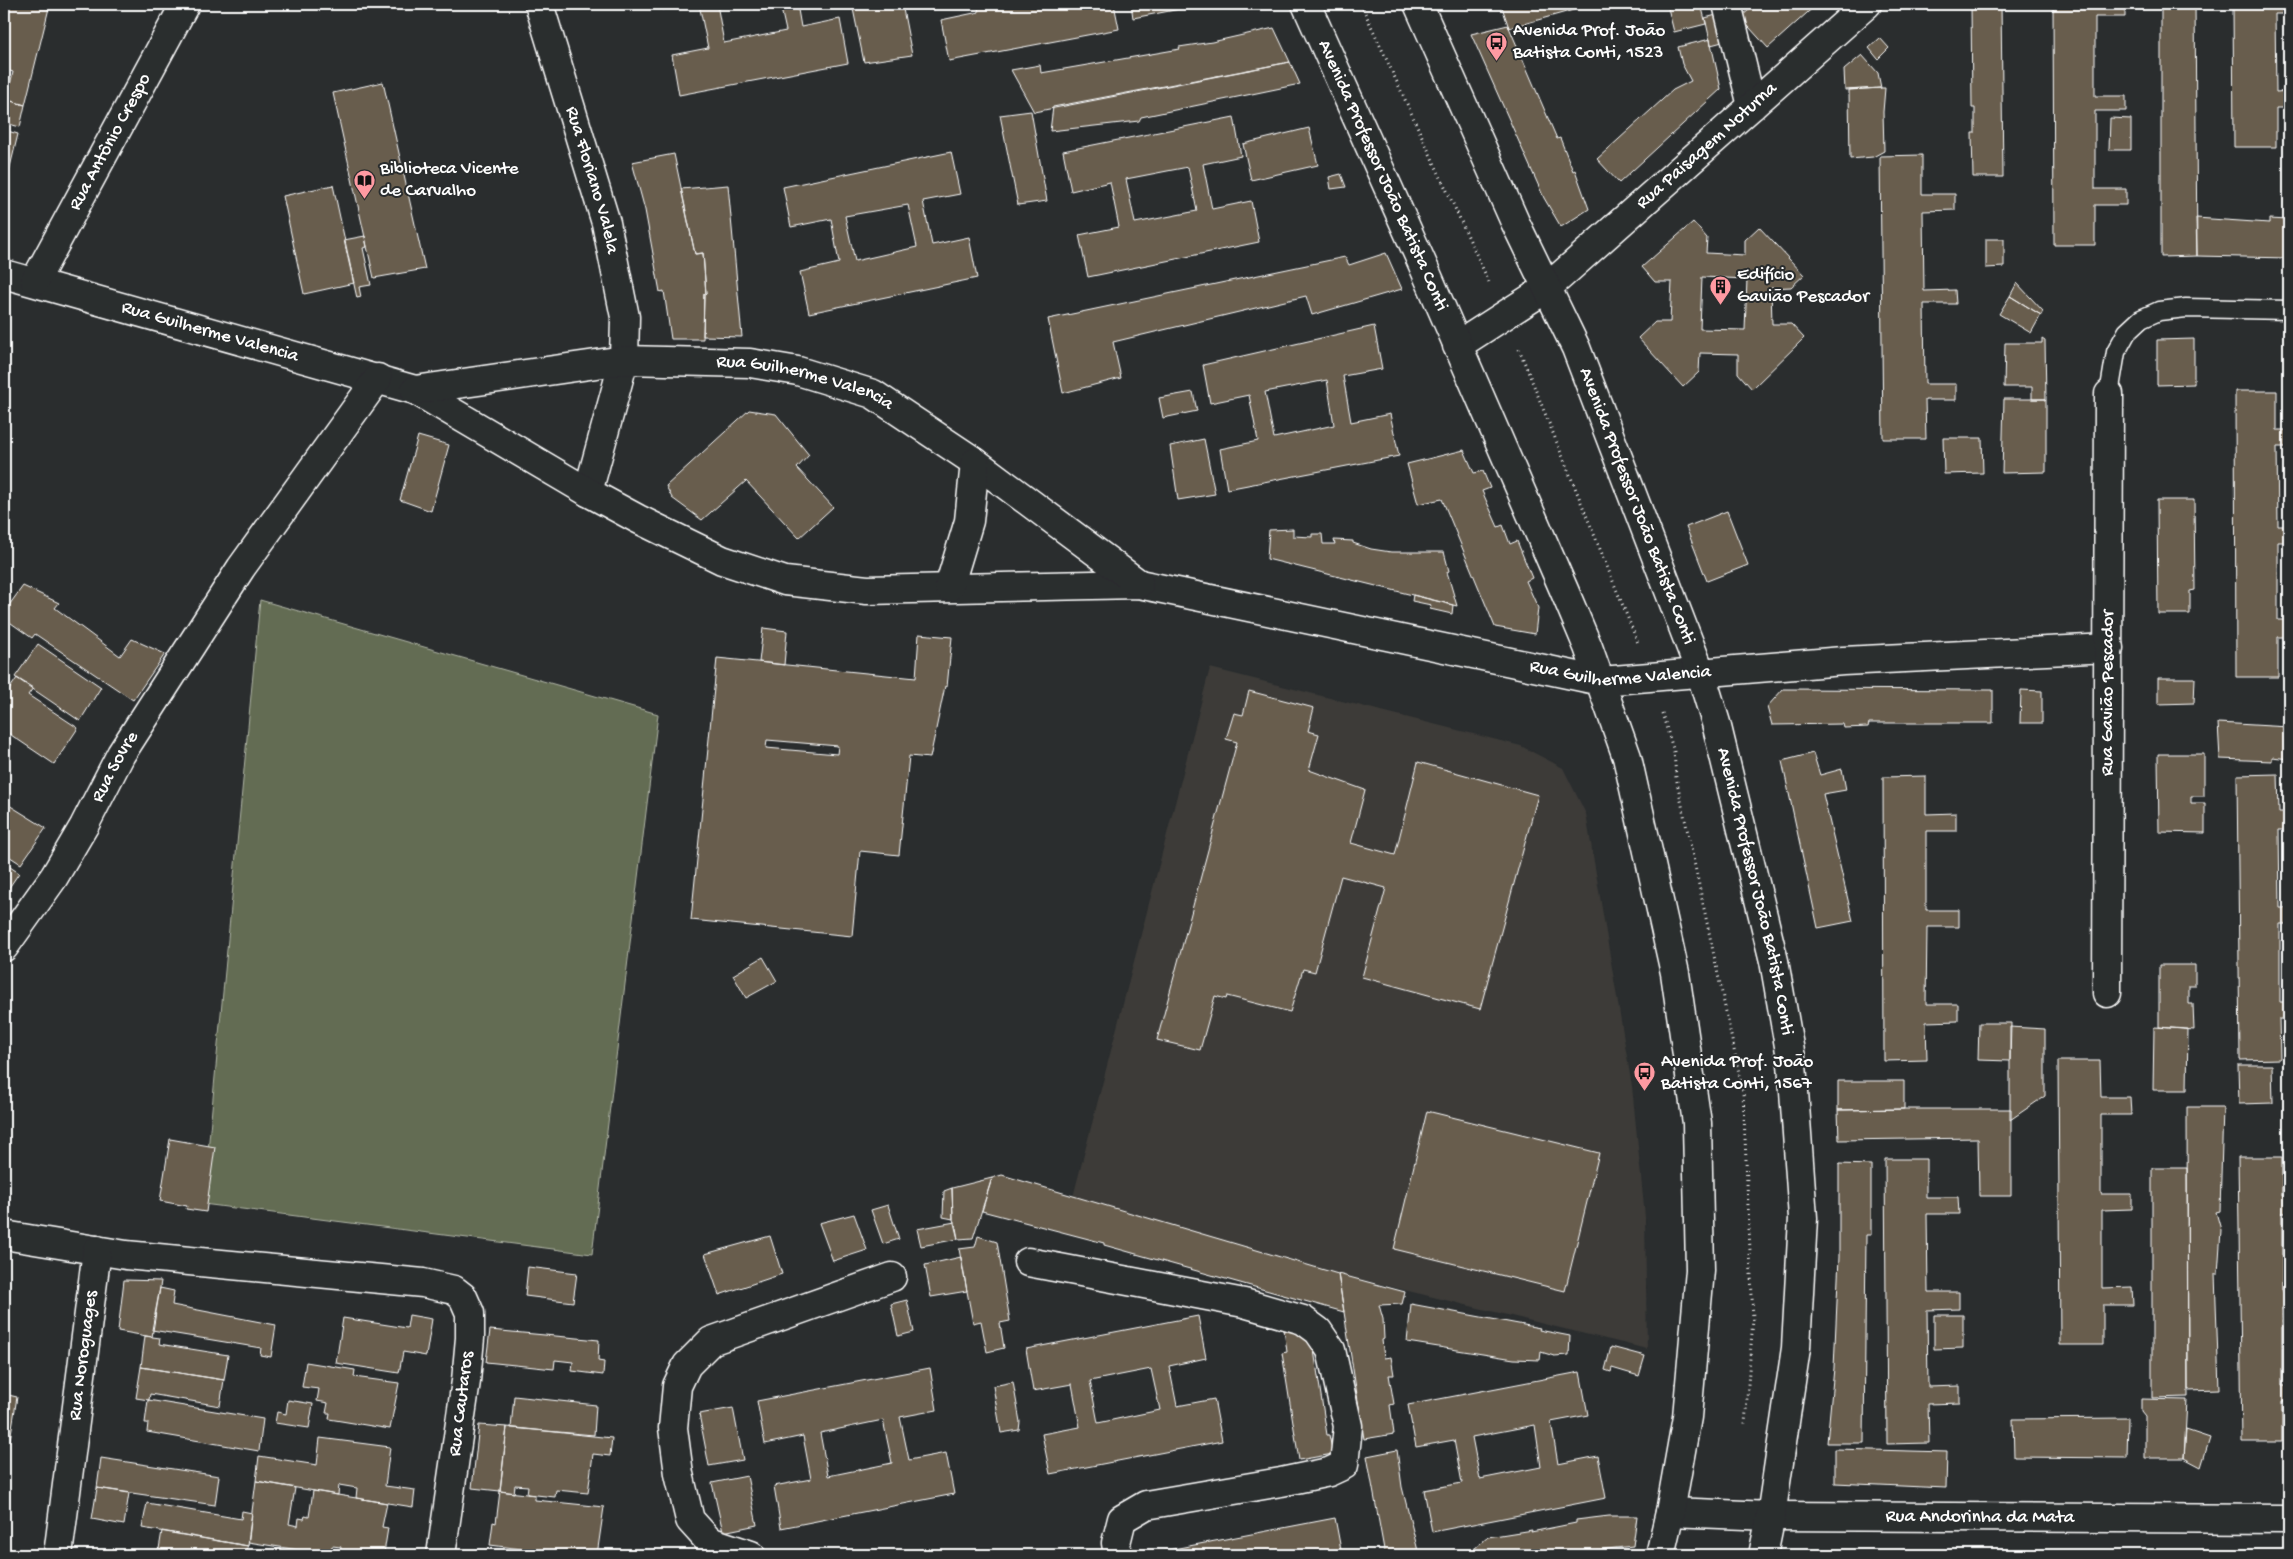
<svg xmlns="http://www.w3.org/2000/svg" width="2293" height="1559" viewBox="0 0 2293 1559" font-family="'Gochi Hand',sans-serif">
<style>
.built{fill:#3c3b38}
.pitch{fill:#636c52;stroke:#b1b6a8}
.building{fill:#675d4e;stroke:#fff;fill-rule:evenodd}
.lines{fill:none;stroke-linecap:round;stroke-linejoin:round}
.service-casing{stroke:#fff;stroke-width:21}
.minor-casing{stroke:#fff;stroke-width:31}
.secondary-casing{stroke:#fff;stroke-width:31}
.path{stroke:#fff;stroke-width:3;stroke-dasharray:1 4;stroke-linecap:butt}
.service{stroke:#2a2d2e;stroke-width:18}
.minor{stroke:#2a2d2e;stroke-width:28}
.secondary{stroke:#2a2d2e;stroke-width:28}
.labels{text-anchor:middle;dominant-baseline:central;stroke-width:4;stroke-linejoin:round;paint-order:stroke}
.poi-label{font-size:19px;fill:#fff;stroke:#2a2d2e;text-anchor:start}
.street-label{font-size:19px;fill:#fff;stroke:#2a2d2e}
</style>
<rect width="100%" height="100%" fill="#2a2d2e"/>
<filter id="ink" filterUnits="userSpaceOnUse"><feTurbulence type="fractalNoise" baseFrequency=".02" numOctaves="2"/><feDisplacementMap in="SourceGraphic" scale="10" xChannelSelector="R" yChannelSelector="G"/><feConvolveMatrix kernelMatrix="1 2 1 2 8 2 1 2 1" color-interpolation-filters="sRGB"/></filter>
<g filter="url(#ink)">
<!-- built -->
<path class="built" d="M1210 668 1521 746 1563 768 1586 814 1632 1086 1645 1217 1647 1349 1338 1274 1073 1197Z"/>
<!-- pitch -->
<path class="pitch" d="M260 600 658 714 592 1254 203 1204Z"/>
<!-- building -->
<path class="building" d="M7 4H50L25 105 4 99V87L9 89 13 72 4 69V16Z
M660 4H693L662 10Z
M699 4H717L724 43 786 31 780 4H797L801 27 840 19 848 63 679 95 672 55 708 48Z
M852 4H902L912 55 864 62Z
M977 4H993L994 9 1021 4H1114L1119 29 949 61 941 20 979 12Z
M1131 4H1206L1133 18Z
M1501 4H1595L1509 28Z
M1667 4H1701L1706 24 1674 32Z
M1757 4H1817L1768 48 1740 17Z
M1971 4H2001L2003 177H1973L1972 133H1975V108H1972Z
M2053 4H2125V17H2095V96H2126V111H2095V189H2126V205H2095V245H2054Z
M2161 4H2195L2197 256 2161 257Z
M2233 4H2289V14H2275L2276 92 2289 91V108H2276V147H2234Z
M1724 13 1730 40 1711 45 1705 18Z
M1508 25 1557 139 1560 138 1573 171 1575 170 1589 209 1561 227 1544 198 1471 34Z
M1274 28 1290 62 1034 112 1011 70 1040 65 1041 73 1180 49 1179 47 1212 42Z
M1880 38 1889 48 1878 59 1869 48Z
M1710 39 1721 89 1619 183 1597 159 1673 90 1691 81 1682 64 1678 47Z
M1862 55 1878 73 1881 88 1845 90 1844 70Z
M1290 62 1300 84 1141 117 1139 121 1050 131 1053 107Z
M383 82 425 269 374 278 333 93Z
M1881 88H1885L1883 112 1884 151 1873 157 1850 159 1849 90Z
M4 99 25 105 20 127 9 124 10 118 4 116Z
M1031 111 1047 201 1018 205 1000 115Z
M1234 117 1241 156 1203 164 1212 209 1251 201 1259 242 1088 277 1079 235 1119 227 1110 182 1071 191 1063 151ZM1188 167 1197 211 1135 223 1126 179Z
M2110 118 2131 119V150H2109Z
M1309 128 1318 165 1251 180 1243 144Z
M4 130 18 134 4 192Z
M951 152 960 194 923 201 932 245 969 237 977 278 809 313 800 272 839 263 831 219 791 227 783 187ZM908 205 917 247 855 261 845 216Z
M674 154 695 254 703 253 706 294H704L703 339H671L664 291 660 292 645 210 632 162Z
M1922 155V194H1955V210L1923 211 1924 291 1955 290 1956 304H1924L1925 384H1956V400H1925L1926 439H1883L1880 156Z
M1341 174 1346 187 1331 189 1329 177Z
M333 185 354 283 304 294 283 196Z
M728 185 742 337 703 336 704 294H706L703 253 695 254 681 189Z
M2196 218 2269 223V219L2289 220V258L2197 256Z
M1693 222 1707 238 1706 253 1745 255V240L1759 227 1804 275 1791 287 1771 288 1772 324H1791L1804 338 1752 389 1738 373V354L1700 353 1699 372 1683 387 1638 338 1655 322H1670L1672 282H1655L1642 267Z
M365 236 367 247 363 248 371 285 359 287 361 297 357 298 344 240Z
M1986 239H2004V267L1986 268Z
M1386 253 1402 289 1312 315 1306 296 1113 342 1121 378 1063 393 1048 319 1345 257 1349 265Z
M1702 277 1747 279 1745 330 1700 329Z
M2017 283 2043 311 2041 315 2010 296Z
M2010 296 2041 315 2031 333 1999 314Z
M1374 326 1382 369 1343 376 1351 422 1390 414 1399 456 1227 489 1220 449 1258 441 1249 395 1210 403 1203 365ZM1327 380 1334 425 1274 438 1265 392Z
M2042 339 2045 341 2046 399H2032V387H2004L2005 343H2042Z
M2194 339V384L2157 385V340Z
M2235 391H2277V430H2289V447H2277L2278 526H2289V542H2278V620H2289V637H2278V677H2236Z
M1193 392 1197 411 1163 418 1159 398Z
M2004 399H2046V472L2002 473Z
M749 410 776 414 809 455 797 468 833 507 799 538 746 481 702 520 672 498 666 486Z
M418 436 449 445 431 511 400 500Z
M1943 438H1982L1983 473 1944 474Z
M1204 439 1215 494 1178 500 1170 446Z
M1464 450 1474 473 1483 471 1490 488 1482 491 1498 527 1503 525 1510 544 1517 541 1532 578 1526 581 1538 608 1535 634 1495 627 1442 499 1418 504 1407 464Z
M2157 500H2194L2195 590 2190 591V614H2158Z
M1727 511 1748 565 1707 581 1686 527Z
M1293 529V536L1312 537V534H1322L1323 544H1335L1334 540 1353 541V543L1371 549 1391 552H1444L1449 571 1447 572 1457 606 1267 559 1269 530Z
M23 586 59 603 55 608 120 656 132 639 165 654 133 700 35 634 32 638 4 618V612Z
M1413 595 1453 605 1452 614 1430 609 1431 605 1412 601Z
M763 628 787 631 784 665 759 662Z
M919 634 952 637 947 687 945 686 930 758 909 756 899 855 860 851 852 936 691 920 717 658 916 678ZM767 740 838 746 837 754 766 748Z
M38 644 101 687 80 721 15 677Z
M17 678 33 688 28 695 78 728 54 764 8 733 4 737V697Z
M2158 678H2195L2194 703 2158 704Z
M1783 689 1993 690V723H1869L1868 727 1844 728 1843 724 1772 725 1767 707Z
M2021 690 2042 691V723H2020Z
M1249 691 1314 708 1308 731 1319 734 1309 770 1365 790 1351 843 1395 855 1418 762 1538 795 1480 1009 1362 977 1386 888 1341 876 1315 972 1303 969 1290 1012 1227 996 1226 999 1215 996 1200 1050 1157 1040 1237 742 1226 739 1234 713 1243 715Z
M2218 723 2289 727V759L2272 757V761L2220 759Z
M1813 753 1820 775 1842 769 1846 790 1823 794 1853 921 1818 928 1782 761Z
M2158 754H2204V796H2191V803H2205V833L2159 832Z
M2278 774 2279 812H2289V830H2279L2280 908H2289V924H2280V1002H2289V1019H2279L2280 1059 2240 1060 2237 775Z
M1926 776V814L1956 813V831H1926V910H1959V927H1927L1926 1004H1958V1021L1926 1022 1927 1060 1884 1061 1883 777Z
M4 802 46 828 21 864 4 853Z
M4 863 19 873 4 895Z
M763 957 777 981 746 998 733 975Z
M2159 965H2195V986H2189V1004H2193L2194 1030 2159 1027Z
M1979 1023H2011L2010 1061 1978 1060Z
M2010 1027 2045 1029V1096L2010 1120Z
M2154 1027 2188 1029 2187 1090H2153Z
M2058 1061H2100L2101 1097H2130L2131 1115H2101V1194H2132V1209L2102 1210V1288L2132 1287 2133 1305H2103V1345H2060Z
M2238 1065H2272L2273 1103 2239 1104Z
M1838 1081H1904V1109L1838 1110Z
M2187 1107H2223L2220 1211 2216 1212 2221 1230 2218 1274H2215L2219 1389 2188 1390Z
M1904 1109H2011V1196H1979L1978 1138 1839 1140 1838 1110Z
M1427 1111 1599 1153 1565 1291 1394 1249Z
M170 1139 215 1147 206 1212 186 1209 187 1206 160 1201Z
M2238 1157H2282V1196H2289V1213H2282V1291H2289V1308H2282V1385H2289V1402H2282V1442H2242Z
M1885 1159H1926V1197H1958L1959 1214H1927L1928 1292H1959V1309L1927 1310 1928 1387 1960 1386V1403L1928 1404 1929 1443 1887 1444Z
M1839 1164 1871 1165V1235H1866L1864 1443H1827L1834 1368 1839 1257Z
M2152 1168H2187L2188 1397 2152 1398Z
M1002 1175 1338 1274 1344 1312 1104 1245V1243L982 1211 992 1178Z
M992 1178 973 1238 958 1239 953 1219 952 1188Z
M952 1188 953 1219 943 1217 944 1191Z
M888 1205 899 1239 883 1244 871 1210Z
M854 1214 867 1250 833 1261 819 1223Z
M955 1222 958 1239 921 1246 917 1229Z
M770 1236 782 1274 719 1295 705 1254Z
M978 1236 997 1242 1010 1321 1000 1323 1004 1348 987 1352 981 1321 973 1323 959 1249 975 1247Z
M961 1257 967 1291 931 1297 925 1265Z
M528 1267 577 1273 573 1302 525 1296Z
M1338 1274 1405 1292 1402 1304 1379 1305 1383 1319 1384 1339 1382 1340 1384 1358 1391 1357 1394 1375H1389L1394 1404 1390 1405 1394 1434 1364 1439Z
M124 1280 161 1281 152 1337 118 1331Z
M160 1288 174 1291 172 1305 276 1325 271 1357 260 1355 261 1348 152 1330Z
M907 1300 914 1332 898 1336 891 1304Z
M1411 1304 1540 1328 1539 1330 1570 1336 1569 1355 1554 1356 1541 1352 1540 1360 1514 1359 1407 1342Z
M409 1315 432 1319 426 1356 403 1352 399 1373 336 1363 343 1318 407 1328Z
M1934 1315H1963V1348L1934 1349Z
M1198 1316 1206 1358 1169 1366 1177 1406 1214 1399 1222 1441 1050 1474 1042 1434 1080 1427 1072 1384 1033 1391 1026 1349ZM1151 1369 1160 1410 1098 1423 1090 1381Z
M1284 1329 1312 1337 1327 1435H1329L1333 1454 1299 1460 1282 1353 1287 1352Z
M490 1330 599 1340 598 1361 604 1362 603 1375 572 1371 573 1362 555 1360 554 1369 486 1362Z
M145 1336 160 1338 159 1344 228 1355 224 1380 141 1367Z
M1611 1347 1645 1356 1639 1376 1612 1368 1611 1372 1605 1370Z
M306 1362 355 1370 354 1377 399 1383 390 1429 329 1419 330 1413H326L328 1403 317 1401 319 1389 302 1387Z
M141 1367 224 1380 220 1406 150 1394 149 1400 136 1398Z
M930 1368 937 1410 900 1417 909 1460 946 1453 954 1494 781 1528 774 1486 811 1479 803 1436 765 1444 757 1401ZM883 1420 892 1463 828 1476 820 1433Z
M1580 1372 1588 1415 1551 1422 1558 1464 1598 1456 1606 1498 1432 1532 1424 1490 1462 1483 1454 1440 1416 1447 1408 1405ZM1535 1425 1541 1467 1480 1479 1472 1437Z
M1013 1382 1020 1422 1019 1430 1001 1433 993 1386Z
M4 1394 17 1397 10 1440 4 1438Z
M514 1396 596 1405 594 1435 511 1428Z
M2141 1399 2187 1400 2184 1458H2145V1416L2141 1411Z
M148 1400 263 1419 259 1451 147 1432 148 1423H145Z
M288 1400 313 1404 309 1428 275 1423 277 1412 286 1414Z
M733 1408 743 1460 709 1466 699 1414Z
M2128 1418 2127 1458 2014 1457 2013 1419Z
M479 1425 507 1427 500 1491 472 1488Z
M507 1427 612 1438 610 1456 593 1454 588 1493 556 1490 555 1497 527 1494 528 1486 515 1485 514 1493 500 1491Z
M2186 1430 2210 1438 2201 1467 2184 1458Z
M320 1438 390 1447 385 1486 415 1490 413 1507 356 1498 357 1488 339 1485 338 1495 256 1481 259 1456 317 1465Z
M1835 1449 1947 1452 1946 1488 1835 1483Z
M1397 1450 1402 1487 1419 1555H1385L1367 1456Z
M4 1457 8 1458 4 1481Z
M101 1458 219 1476 215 1505 97 1488Z
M747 1476 757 1525 723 1532 712 1483Z
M256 1481 295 1488 289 1524 298 1526 299 1518 304 1519 305 1516 309 1517 313 1491 387 1503 382 1527 388 1528 384 1553H374V1555H340L341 1547 332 1546 330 1555 248 1542Z
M97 1488 129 1493 124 1525 92 1519Z
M500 1491 535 1495V1500L604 1507 597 1555H569L490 1545 493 1522 496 1523Z
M147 1503 241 1519 242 1511 252 1513 248 1546 142 1528Z
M1609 1516H1637L1633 1546 1556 1555H1467L1488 1537 1532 1530 1531 1532 1576 1523V1520Z
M1335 1518 1342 1555H1164L1163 1551Z
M162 1531 248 1546 247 1555H193L159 1549Z"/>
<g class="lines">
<defs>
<path id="service" d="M2109 394 2116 352 2127 332 2141 319 2159 311 2186 308 2289 310"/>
<g id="minor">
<path id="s1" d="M539 4 606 223 625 317 624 360 588 492"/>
<path d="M1727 4 1752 106"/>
<path id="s2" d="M4 274 415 390 588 492 638 519 722 560 785 581 867 590 1139 584 1601 681 1843 661 2109 648"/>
<path id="s3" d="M35 281 185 4"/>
<path id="s4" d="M1457 346 1547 288 1867 4"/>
<path id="s5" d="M415 390 624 360 750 363 798 371 873 394 975 462 1139 584"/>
<path d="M949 587 969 521 975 462"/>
<path id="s6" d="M4 947 54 877 84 826 121 754 241 568 378 378"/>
<path id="s7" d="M2107 993 2109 394"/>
<path d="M4 1235 126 1255 423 1283 454 1290 463 1297 470 1313V1338L466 1381 441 1555"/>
<path d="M1028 1262 1244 1303 1303 1320 1318 1331 1331 1350 1348 1426 1344 1465 1329 1472 1281 1482 1146 1505 1122 1519 1116 1543 1118 1555"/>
<path id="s8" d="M1670 1512 1771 1516 2289 1519"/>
<path id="s9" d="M58 1555 97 1250"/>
<path d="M751 1555 709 1541 690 1520 679 1474 673 1428 677 1386 687 1365 711 1341 892 1277"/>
</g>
<g id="secondary">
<path id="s10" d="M1306 4 1422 263 1564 590 1588 647 1627 757 1675 973 1697 1123 1700 1270 1687 1417 1670 1512 1660 1555"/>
<path id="s11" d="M1418 4 1515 222 1576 348 1701 674 1716 723 1774 961 1792 1063 1803 1218 1796 1348 1771 1516 1763 1555"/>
</g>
</defs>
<!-- service casing -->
<use href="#service" class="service-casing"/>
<!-- minor casing -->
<use href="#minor" class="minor-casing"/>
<!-- secondary casing -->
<use href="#secondary" class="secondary-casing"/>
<!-- path -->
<path class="path" d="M1361 4 1489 282
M1519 349 1638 643
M1662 713 1674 752 1676 777 1743 1092 1753 1319 1745 1424"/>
<!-- service -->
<use href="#service" class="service"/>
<!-- minor -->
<use href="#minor" class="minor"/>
<!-- secondary -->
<use href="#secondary" class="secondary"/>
</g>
</g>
<!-- icons -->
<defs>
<symbol id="bus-pin" viewBox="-11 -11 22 30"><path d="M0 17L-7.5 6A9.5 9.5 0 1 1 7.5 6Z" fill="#ff9aa2" stroke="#2a2d2e"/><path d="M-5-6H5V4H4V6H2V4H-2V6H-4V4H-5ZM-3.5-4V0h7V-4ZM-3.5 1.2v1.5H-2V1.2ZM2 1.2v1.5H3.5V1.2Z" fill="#111"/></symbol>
<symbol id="library-pin" viewBox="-11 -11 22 30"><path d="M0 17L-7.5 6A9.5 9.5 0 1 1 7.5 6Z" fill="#ff9aa2" stroke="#2a2d2e"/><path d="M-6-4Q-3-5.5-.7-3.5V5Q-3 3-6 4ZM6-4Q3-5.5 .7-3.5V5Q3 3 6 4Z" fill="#111"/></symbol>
<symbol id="building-pin" viewBox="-11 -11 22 30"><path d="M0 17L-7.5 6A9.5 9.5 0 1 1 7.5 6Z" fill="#ff9aa2" stroke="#2a2d2e"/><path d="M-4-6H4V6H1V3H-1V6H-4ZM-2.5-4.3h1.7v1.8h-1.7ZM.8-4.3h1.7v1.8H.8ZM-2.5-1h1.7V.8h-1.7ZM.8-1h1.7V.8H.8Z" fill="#111"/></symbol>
</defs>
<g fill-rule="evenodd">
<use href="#bus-pin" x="1484" y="30" width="25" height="34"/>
<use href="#library-pin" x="352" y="168" width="25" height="34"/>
<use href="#building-pin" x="1708" y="274" width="25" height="34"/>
<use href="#bus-pin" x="1632" y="1060" width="25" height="34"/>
</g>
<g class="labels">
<!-- poi labels -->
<g class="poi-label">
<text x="1513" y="31">Avenida Prof. João<tspan x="1513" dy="22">Batista Conti, 1523</tspan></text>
<text x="380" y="169">Biblioteca Vicente<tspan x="380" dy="22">de Carvalho</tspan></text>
<text x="1737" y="275">Edifício<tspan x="1737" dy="22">Gavião Pescador</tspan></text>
<text x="1661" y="1062">Avenida Prof. João<tspan x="1661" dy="22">Batista Conti, 1567</tspan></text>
</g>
<!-- street labels -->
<g class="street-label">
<text stroke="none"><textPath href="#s3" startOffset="158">Rua Antônio Crespo</textPath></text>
<text stroke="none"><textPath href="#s4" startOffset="321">Rua Paisagem Noturna</textPath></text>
<text stroke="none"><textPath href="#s10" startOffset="188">Avenida Professor João Batista Conti</textPath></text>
<text stroke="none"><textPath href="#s1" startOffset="184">Rua Floriano Valela</textPath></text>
<text stroke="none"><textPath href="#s2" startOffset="214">Rua Guilherme Valencia</textPath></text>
<text stroke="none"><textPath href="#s5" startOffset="395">Rua Guilherme Valencia</textPath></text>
<text stroke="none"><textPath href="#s11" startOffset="548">Avenida Professor João Batista Conti</textPath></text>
<text stroke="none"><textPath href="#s2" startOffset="1690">Rua Guilherme Valencia</textPath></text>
<text stroke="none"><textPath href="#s7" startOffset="300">Rua Gavião Pescador</textPath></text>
<text stroke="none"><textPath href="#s6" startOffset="212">Rua Sovre</textPath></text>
<text stroke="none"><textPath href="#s11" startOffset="952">Avenida Professor João Batista Conti</textPath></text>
<text stroke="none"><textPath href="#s9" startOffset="201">Rua Noroguages</textPath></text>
<text transform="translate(462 1404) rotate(-83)">Rua Cautaros</text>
<text stroke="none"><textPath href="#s8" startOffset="310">Rua Andorinha da Mata</textPath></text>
</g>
</g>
<!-- margin -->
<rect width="2293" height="1559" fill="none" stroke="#2a2d2e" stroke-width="20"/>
<rect x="10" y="10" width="2273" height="1539" fill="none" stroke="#fff" stroke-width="2" filter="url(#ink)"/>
</svg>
